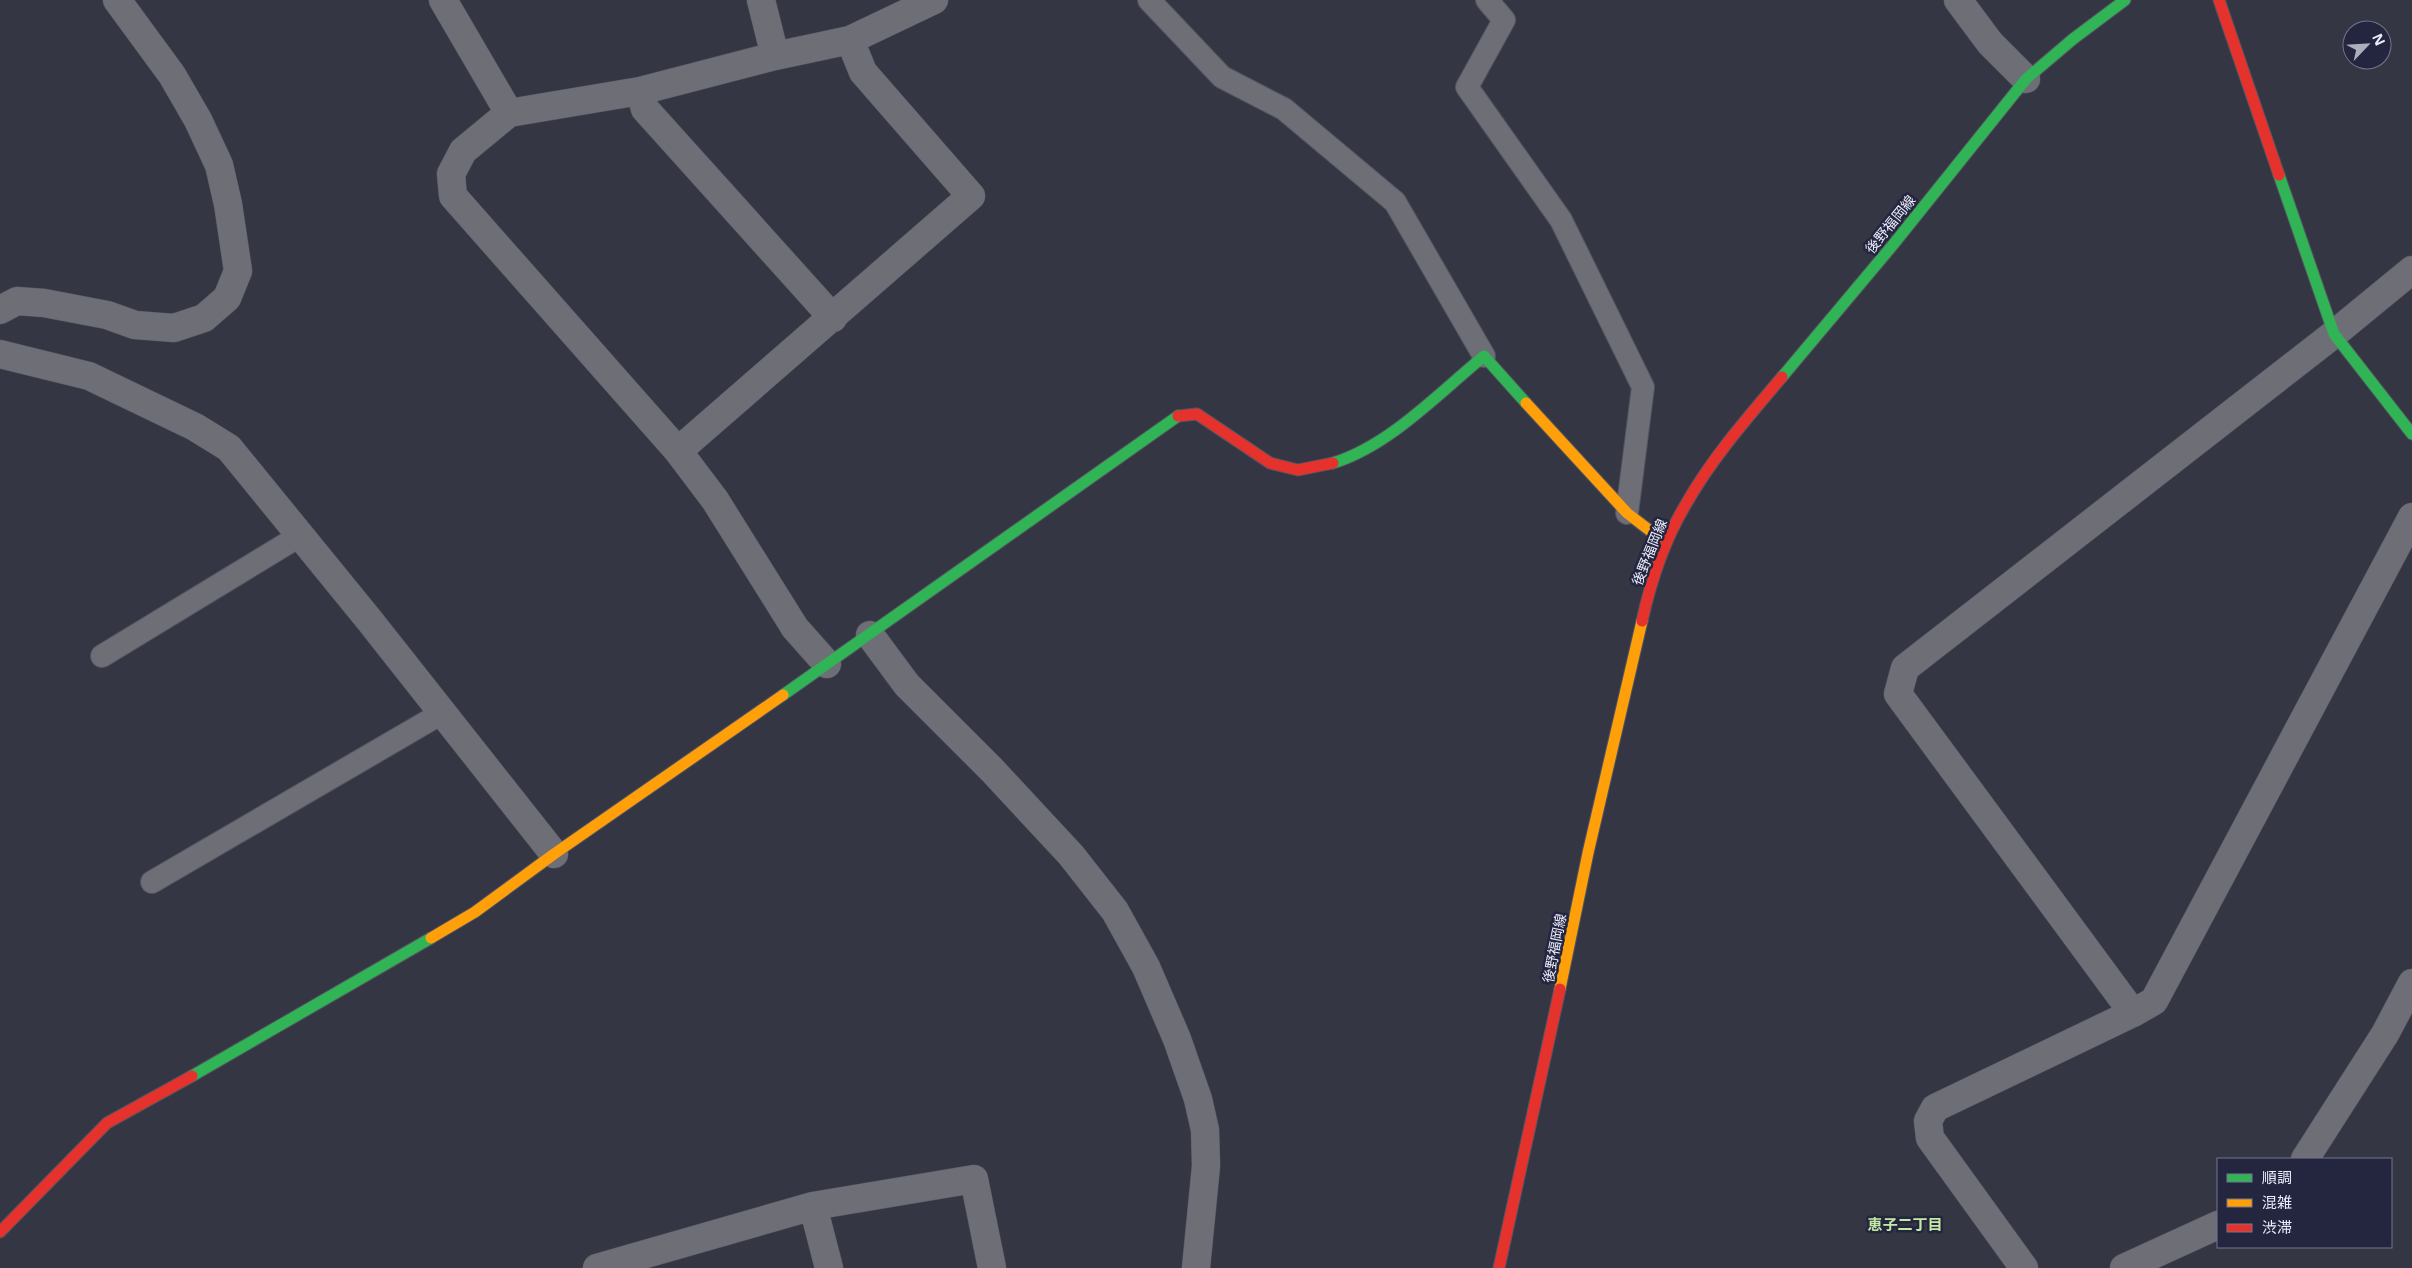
<svg xmlns="http://www.w3.org/2000/svg" width="2412" height="1268" viewBox="0 0 2412 1268" font-family="'Open Sans','Noto Sans JP',sans-serif">
<style>
.lines{fill:none;stroke-linecap:round;stroke-linejoin:round}
.lane-casing{stroke:#535460;stroke-width:24}
.street-casing{stroke:#535460;stroke-width:29}
.fast-casing{stroke:#535460;stroke-width:13}
.slow-casing{stroke:#535460;stroke-width:13}
.jam-casing{stroke:#535460;stroke-width:13}
.lane{stroke:#6d6e76;stroke-width:22}
.street{stroke:#6d6e76;stroke-width:28}
.fast{stroke:#30b455;stroke-width:11}
.slow{stroke:#ff9f0a;stroke-width:11}
.jam{stroke:#e5322d;stroke-width:11}
.labels{text-anchor:middle;dominant-baseline:central;stroke-width:5;stroke-linejoin:round;paint-order:stroke}
.street-label{font-size:14px;fill:#eceefd;stroke:#242640}
.neighbourhood-label{font-size:15px;font-weight:bold;fill:#c6e9a2;stroke:#242640}
</style>
<rect width="100%" height="100%" fill="#343644"/>
<g class="lines">
<defs>
<path id="lane" d="M1149 0 1222 77 1284 109 1395 202 1484 356
M1487 0 1504 20 1467 87 1561 220 1643 387 1627 513
M102 656 301 535
M152 882 442 713"/>
<path id="street" d="M443 0 509 113 463 151 451 174 453 196 678 451 715 500 795 628 827 664
M761 0 775 56
M1958 0 1990 43 2026 79
M640 91 645 109 833 318
M509 113 640 91 775 56 850 40 934 0
M0 310 17 301 44 303 107 315 135 325 174 328 204 318 227 298 238 271 228 204 219 165 198 120 172 75 117 0
M0 354 89 376 195 427 229 448 370 621 554 854
M678 451 971 196 863 72 850 40
M870 635 907 685 992 770 1071 855 1115 911 1146 967 1177 1039 1198 1099 1205 1130 1206 1166 1196 1268
M2133 1013 2154 1001 2412 517
M2305 1159 2385 1034 2412 983
M813 1206 829 1268
M597 1268 813 1206 974 1179 992 1268
M2024 1268 1930 1138 1928 1121 1935 1108 2133 1013 1898 694 1905 668 2334 334 2412 270
M2124 1268 2218 1225"/>
<path id="fast" d="M2279 175 2334 334 2412 434
M1782 377 1892 246 2026 79 2073 39 2125 0
M1333 463C1389 446 1439 393 1484 356L1526 403
M783 695 1178 416
M192 1076 431 938"/>
<path id="slow" d="M1526 403 1627 513 1666 543
M431 938 475 912 554 854 783 695
M1560 989 1588 853 1642 621"/>
<path id="jam" d="M2219 0 2279 175
M1178 416 1197 414 1270 463 1298 470 1333 463
M1642 621C1651 580 1665 539 1686 504 1712 458 1748 417 1782 377
M0 1232 107 1123 192 1076
M1499 1268 1560 989"/>
</defs>
<!-- lane casing -->
<use href="#lane" class="lane-casing"/>
<!-- street casing -->
<use href="#street" class="street-casing"/>
<!-- fast casing -->
<use href="#fast" class="fast-casing"/>
<!-- slow casing -->
<use href="#slow" class="slow-casing"/>
<!-- jam casing -->
<use href="#jam" class="jam-casing"/>
<!-- lane -->
<use href="#lane" class="lane"/>
<!-- street -->
<use href="#street" class="street"/>
<!-- fast -->
<use href="#fast" class="fast"/>
<!-- slow -->
<use href="#slow" class="slow"/>
<!-- jam -->
<use href="#jam" class="jam"/>
</g>
<g class="labels">
<!-- street labels -->
<g class="street-label">
<text transform="translate(1890 224) rotate(-51)">後野福岡線</text>
<text transform="translate(1649 552) rotate(-68)">後野福岡線</text>
<text transform="translate(1554 948) rotate(-79)">後野福岡線</text>
</g>
<!-- neighbourhood labels -->
<g class="neighbourhood-label">
<text x="1905" y="1224">恵子二丁目</text>
</g>
</g>
<!-- legend -->
<rect x="2217" y="1158" width="175" height="90" fill="#242640" stroke="#74768c"/>
<rect x="2227" y="1174" width="25" height="8" fill="#30b455" stroke="#74768c"/>
<text x="2262" y="1183" font-size="15" fill="#eceefd">順調</text>
<rect x="2227" y="1199" width="25" height="8" fill="#ff9f0a" stroke="#74768c"/>
<text x="2262" y="1208" font-size="15" fill="#eceefd">混雑</text>
<rect x="2227" y="1224" width="25" height="8" fill="#e5322d" stroke="#74768c"/>
<text x="2262" y="1233" font-size="15" fill="#eceefd">渋滞</text>
<!-- north arrow -->
<g transform="translate(2367 45) rotate(65)"><circle r="24" fill="#242640" stroke="#74768c"/>
<path d="M0-4L9 19L0 12L-9 19Z" fill="#acaebc"/>
<text y="-8" font-size="14" font-weight="bold" text-anchor="middle" fill="#eceefd">N</text>
</g>
</svg>
